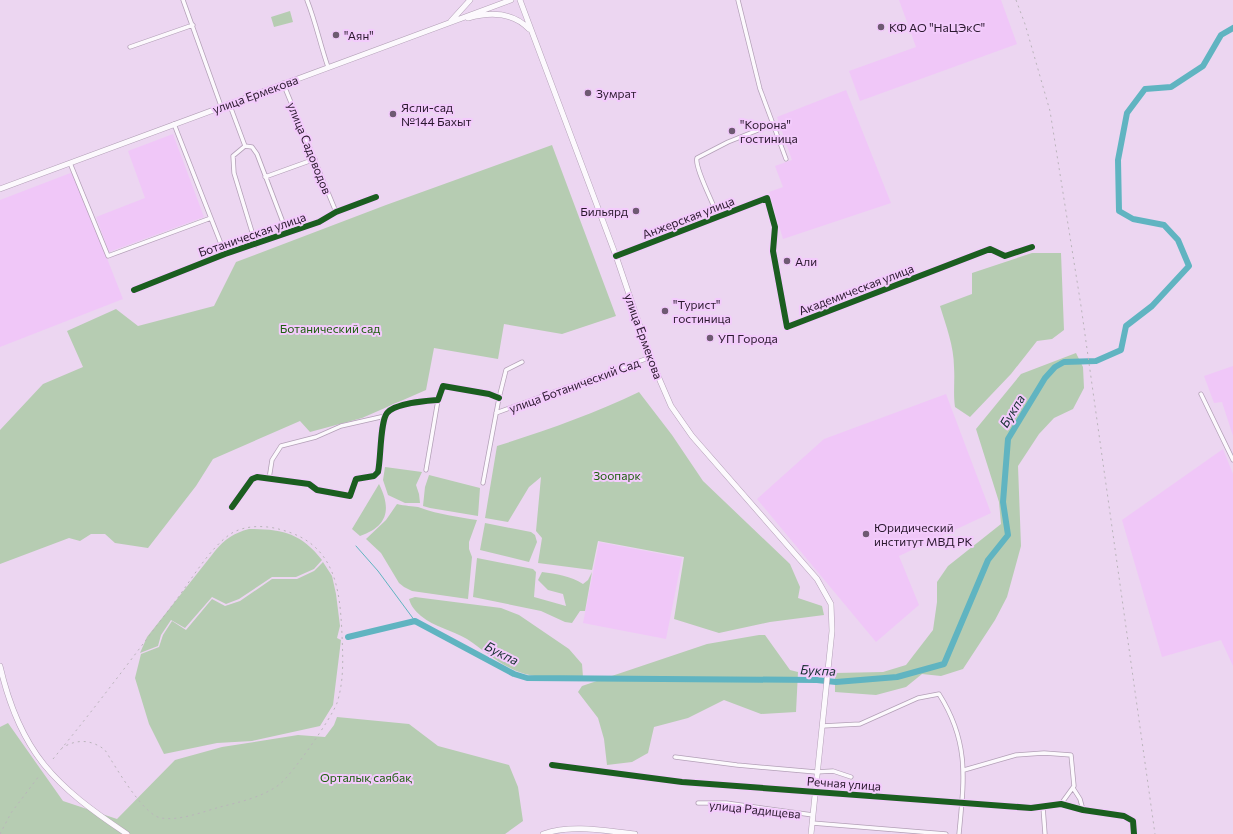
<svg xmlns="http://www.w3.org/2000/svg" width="1233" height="834" viewBox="0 0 1233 834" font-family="Commissioner,sans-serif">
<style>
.built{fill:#f0c7f8}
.green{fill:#b6ccb2}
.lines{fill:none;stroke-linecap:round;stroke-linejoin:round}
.stream{stroke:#60b4c1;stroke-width:1}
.river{stroke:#60b4c1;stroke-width:6}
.minor-casing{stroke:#b3a0b7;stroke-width:5}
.secondary-casing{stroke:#b3a0b7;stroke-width:6}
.minor{stroke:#fcf9fd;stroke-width:3.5}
.secondary{stroke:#fcf9fd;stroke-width:5}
.rail{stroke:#bab4bb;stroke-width:1;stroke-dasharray:2 4;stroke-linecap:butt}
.cycleway-casing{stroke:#f3cbfc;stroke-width:8}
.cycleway{stroke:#1b5e20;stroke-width:6}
.poi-dot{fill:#6e5a72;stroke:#f3cbfc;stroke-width:1.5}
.labels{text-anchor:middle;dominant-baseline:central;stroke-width:4;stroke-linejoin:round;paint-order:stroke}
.poi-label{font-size:12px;fill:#2a182e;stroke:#f3cbfc;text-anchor:start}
.street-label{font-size:12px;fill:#2a182e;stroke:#f3cbfc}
.park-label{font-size:12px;fill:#1e600f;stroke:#f3cbfc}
.water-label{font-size:13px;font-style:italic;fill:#152f30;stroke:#f3cbfc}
</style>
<rect width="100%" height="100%" fill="#ecd6f1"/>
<!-- built -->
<path class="built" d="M899 0H1001L1017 44 860 101 849 71 916 47Z
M846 90 891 203 783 239 769 192 783 187 775 166 792 160 777 117Z
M173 134 204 217 109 252 96 217 145 198 128 151Z
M73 172 123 299 0 347V200Z
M1233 366V436L1222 402 1214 403 1204 376Z
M946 394 991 513 899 556 919 605 876 642 757 499 824 439Z
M1223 449 1233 474V666L1221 640 1162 657 1122 520Z
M599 542 682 558 666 639 583 623Z"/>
<!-- green -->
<path class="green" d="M290 11 293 22 274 27 271 17Z
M552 145 616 316 562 334 504 324 498 359 434 348 426 390 362 418 310 432 300 421 213 459 196 486 148 548 115 543 105 534H91L80 541 69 538 0 564V430L43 384 83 367 67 331 116 309 138 326 214 306 236 262 386 205Z
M1032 253H1061L1064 330 1052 339 1037 341 1011 374 970 417 955 407C953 392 955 381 954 367 954 346 946 326 940 306L972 294V273Z
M1076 353 1083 367 1084 388 1073 409 1054 418 1039 434 1018 466 1021 546 1007 597 995 620 963 669 941 676 922 674 906 687 876 695 835 692V673L883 672 906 665 933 630 937 602V582L948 566 1001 524 999 502 976 429 1021 374Z
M639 392 672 435 703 481 790 564 800 587 798 598 822 606 824 615 770 622 719 633 674 619 684 557 598 541 592 570 538 563 542 538 536 531 541 477 529 487 508 522 485 518 497 446C545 431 593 414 639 392Z
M385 467 422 472 416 485 419 494 420 503H405L388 495 383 480Z
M429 475 480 488 478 516 430 508 423 506 425 487Z
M379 484C391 508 389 526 360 536L352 529Z
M397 504C405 506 413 506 418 507 437 514 457 517 477 520L469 542V549L472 557 468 599 412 591 404 587 399 583 381 553 366 539 386 520Z
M485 523 531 532 535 535 537 542 529 562 480 550Z
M249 529C282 529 301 533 322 560L314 569 296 577H272L239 599 226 604 212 597 185 628 171 620 161 635 158 646 140 653 147 637 215 551C225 539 234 533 249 529Z
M477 558 533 569 536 572 534 597 566 606 563 594 548 590 538 580 542 572C556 574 571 576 583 584L588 580 592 572 585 611H580L572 623 565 622 541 611 473 597Z
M323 562 332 576 336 594 340 626 337 638 341 640 333 705 320 726 252 741 217 743 164 754 149 724 135 678 141 654 159 647 163 635 172 621 186 630 212 599 225 606 240 601 272 579H297L314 571Z
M415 597 501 608 519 615 569 649 582 664 583 677C565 676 542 679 525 674 503 668 485 651 467 639 452 630 434 627 421 616 415 611 411 606 409 599Z
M759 635H765L790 670 798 672 796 712 761 714 724 700 688 718 654 727 648 753 632 762 607 765 604 739 598 718 578 692 582 686 707 644Z
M337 717 409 724 438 746 509 765 518 787 523 821 505 834H0V727L8 723 63 801 117 819 175 760 222 747 298 735 325 737 334 725Z"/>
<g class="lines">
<!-- stream -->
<path class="stream" d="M356 546 378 571 415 621"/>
<!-- river -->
<path class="river" d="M348 637 415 621 514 674 527 678 817 680 836 682 897 677 944 664 988 560 1008 535 1003 502 1008 439 1045 378 1055 367 1064 362 1096 361 1121 350 1126 326 1152 306 1189 266 1178 240 1164 225 1133 219 1119 211 1118 160 1127 113 1145 89 1171 87 1203 66 1221 35 1233 28"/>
<defs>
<path id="minor" d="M183 0 221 106
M307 0C316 23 320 44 328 67
M738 0 760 89 786 159
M130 47 193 25
M283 83 336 212
M229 103 245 146 233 156 234 173 256 245
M174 124 225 254
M245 146 252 147 257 154 287 233
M70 163 108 256 211 218
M265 177 315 159
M718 217C714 204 694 167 697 158L728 142 773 124
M616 256 767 198 775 227 773 251 787 327 990 249 1005 256 1032 247
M134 290 225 254 319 222 336 212 376 197
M1201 394 1233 460
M496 413 651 357
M426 470 438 400
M269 479 272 460 281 446 316 437 341 426 385 416
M483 483 499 398 506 370 522 362
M232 507 252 479 257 477 309 484 317 490 350 496 356 479 374 476 378 472C381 459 380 422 387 413 396 403 425 401 438 400L443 386 489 394 499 398
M822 726 860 724 918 698 939 694C970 743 964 780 959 834
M675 757 737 765 816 772 833 771 851 777
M552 765 682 782 1031 808 1061 804 1083 810 1124 816 1133 821 1134 834
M964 770 1016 755 1044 753 1071 755 1074 786 1061 804
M1073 788 1080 799 1083 810
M698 803H726L813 815
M1043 807 1045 834
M812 823 946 834"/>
<path id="secondary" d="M520 0 616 256 652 362 671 406 692 436 817 579 831 604 832 631 811 834
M468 18C490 12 513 12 529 29
M451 21 470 0
M0 189 511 0
M0 666C20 753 55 786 127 834
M543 834C572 824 606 831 635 834"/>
</defs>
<!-- minor casing -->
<use href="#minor" class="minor-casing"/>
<!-- secondary casing -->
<use href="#secondary" class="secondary-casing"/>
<!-- minor -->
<use href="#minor" class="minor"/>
<!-- secondary -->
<use href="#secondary" class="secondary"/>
<!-- rail -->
<path class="rail" d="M1016 0 1025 24 1050 111 1081 306 1155 834
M53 759C96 707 136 653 177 599 191 580 211 546 232 533 246 525 266 525 282 530 335 544 340 588 342 635 343 659 344 681 337 703 331 719 293 773 280 784 263 797 240 802 220 807 202 812 180 821 161 818 143 815 115 766 105 750 91 739 76 739 62 748
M0 834 11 813 39 776"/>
<defs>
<path id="cycleway" d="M616 256 767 198 775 227 773 251 787 327 990 249 1005 256 1032 247
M134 290 225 254 319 222 336 212 376 197
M232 507 252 479 257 477 309 484 317 490 350 496 356 479 374 476 378 472C381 459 380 422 387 413 396 403 425 401 438 400L443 386 489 394 499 398
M552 765 682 782 1031 808 1061 804 1083 810 1124 816 1133 821 1134 834"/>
</defs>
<!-- cycleway casing -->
<use href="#cycleway" class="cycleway-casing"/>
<!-- cycleway -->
<use href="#cycleway" class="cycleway"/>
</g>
<!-- markers -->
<g class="poi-dot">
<circle cx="881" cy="27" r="4"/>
<circle cx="336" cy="35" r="4"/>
<circle cx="588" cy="93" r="4"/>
<circle cx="393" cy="114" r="4"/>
<circle cx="732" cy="131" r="4"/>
<circle cx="636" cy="211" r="4"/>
<circle cx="787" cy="261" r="4"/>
<circle cx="665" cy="311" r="4"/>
<circle cx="710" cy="338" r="4"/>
<circle cx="866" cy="534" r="4"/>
</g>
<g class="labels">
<!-- poi labels -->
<g class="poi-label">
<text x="889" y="27">КФ АО "НаЦЭкС"</text>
<text x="344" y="35">"Аян"</text>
<text x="596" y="93">Зумрат</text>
<text x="401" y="107">Ясли-сад<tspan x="401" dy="14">№144 Бахыт</tspan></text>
<text x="740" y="124">"Корона"<tspan x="740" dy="14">гостиница</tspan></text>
<text x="628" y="211" text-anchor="end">Бильярд</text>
<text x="795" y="261">Али</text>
<text x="673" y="304">"Турист"<tspan x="673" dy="14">гостиница</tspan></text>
<text x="718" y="338">УП Города</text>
<text x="874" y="527">Юридический<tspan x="874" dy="14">институт МВД РК</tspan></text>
</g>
<!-- street labels -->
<g class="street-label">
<text transform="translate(255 94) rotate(-20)">улица Ермекова</text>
<text transform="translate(310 148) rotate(68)">улица Садоводов</text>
<text transform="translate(688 217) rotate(-21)">Анжерская улица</text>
<text transform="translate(252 234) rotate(-19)">Ботаническая улица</text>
<text transform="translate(856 289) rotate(-21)">Академическая улица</text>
<text transform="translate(644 336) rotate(70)">улица Ермекова</text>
<text transform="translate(574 385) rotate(-20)">улица Ботанический Сад</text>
<text transform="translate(844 783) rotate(4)">Речная улица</text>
<text transform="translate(755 809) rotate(6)">улица Радищева</text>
</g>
<!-- park labels -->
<g class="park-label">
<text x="330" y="328">Ботанический сад</text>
<text x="617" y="475">Зоопарк</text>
<text x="366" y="777">Орталық саябақ</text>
</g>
<!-- water labels -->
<g class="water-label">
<text transform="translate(1012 411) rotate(-59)">Букпа</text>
<text transform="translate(502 653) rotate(27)">Букпа</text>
<text transform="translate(818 670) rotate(2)">Букпа</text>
</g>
</g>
</svg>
